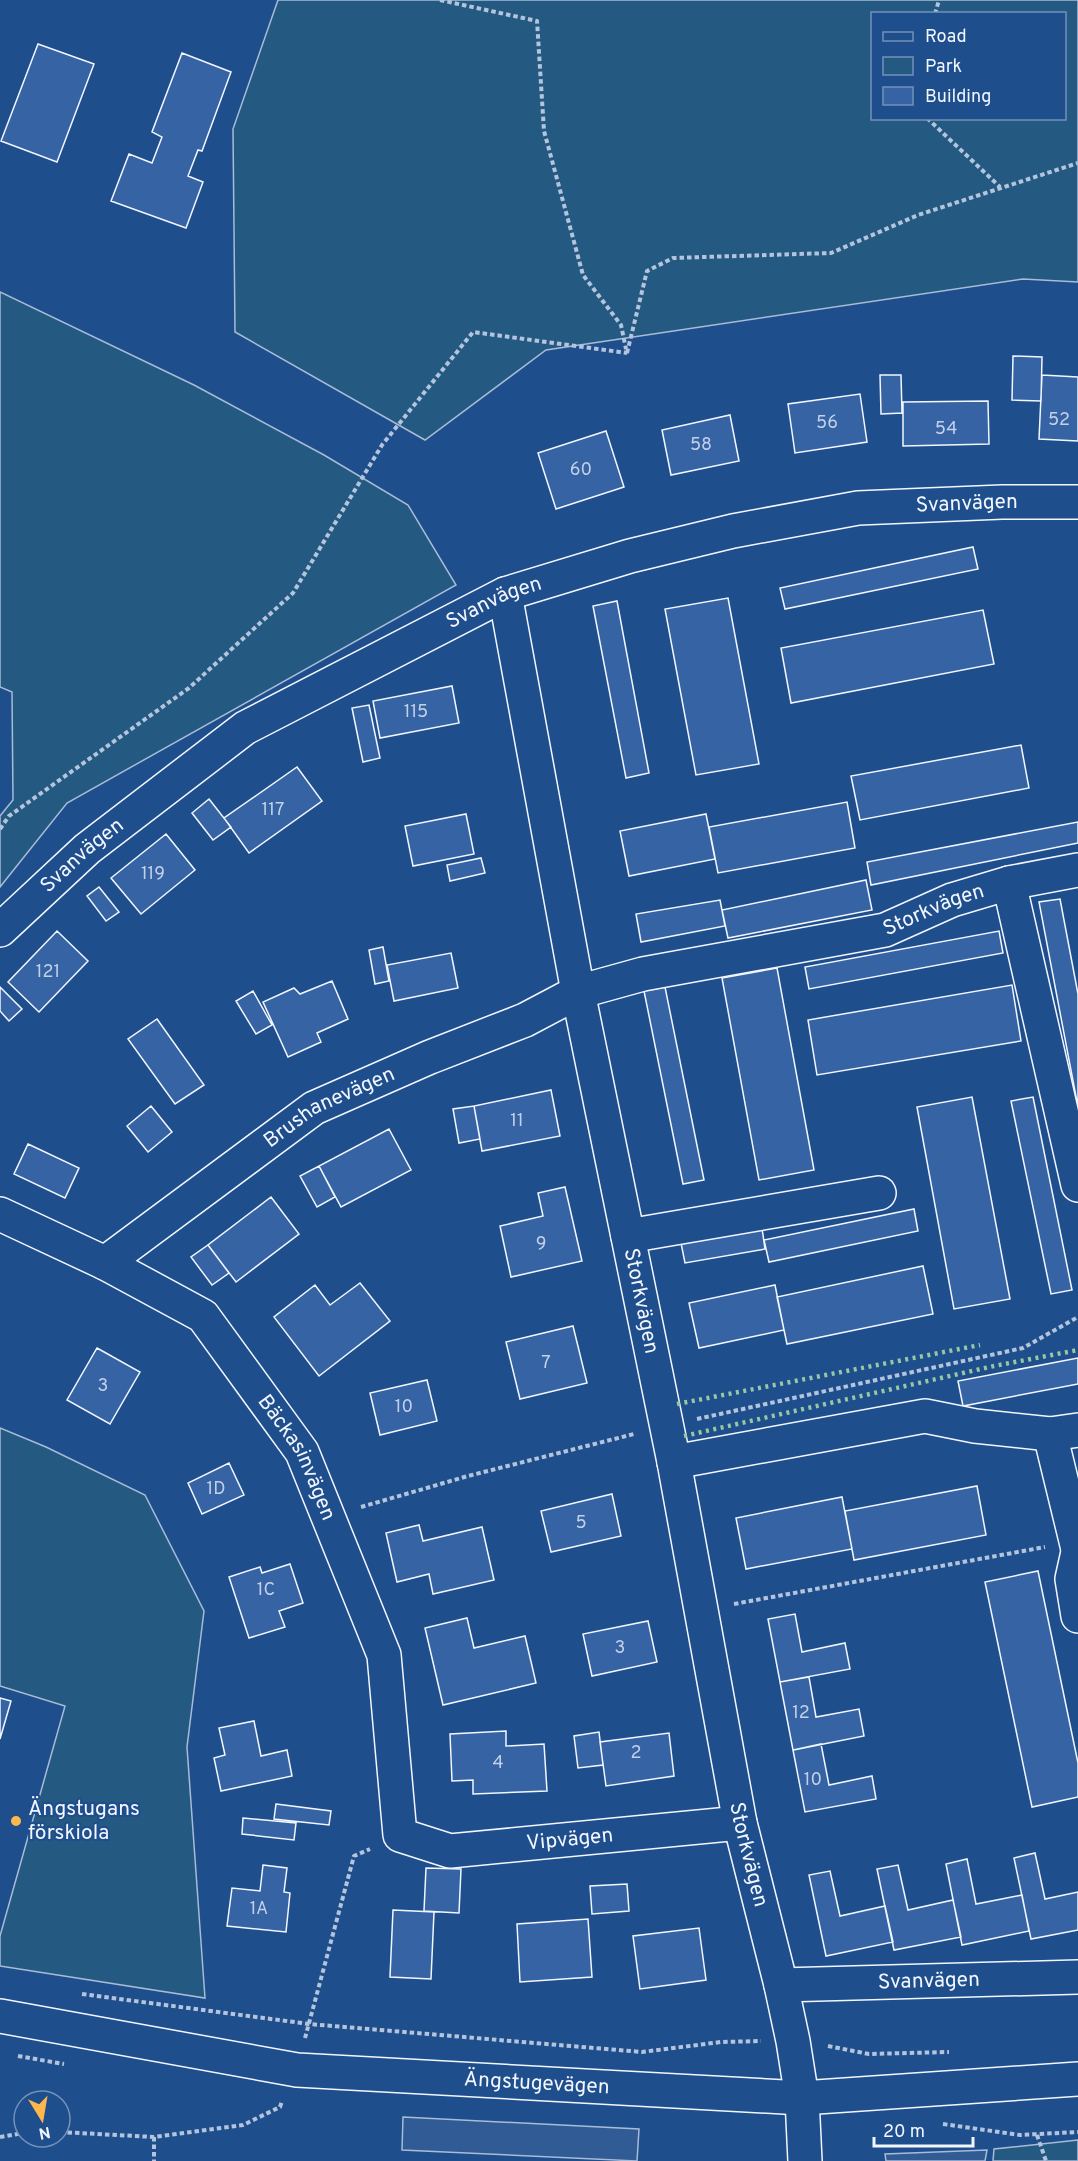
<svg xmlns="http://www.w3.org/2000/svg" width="1078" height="2161" viewBox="0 0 1078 2161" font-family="Overpass,sans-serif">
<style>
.green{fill:#245a82;stroke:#a8bbd7;stroke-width:1.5;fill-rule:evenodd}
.parking{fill:#305b95;stroke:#a8bbd7;stroke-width:1.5}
.building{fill:#3563a3;stroke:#f2f6ff;stroke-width:1.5}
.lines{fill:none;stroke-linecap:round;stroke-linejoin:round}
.minor-casing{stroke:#f2f6ff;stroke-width:36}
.path{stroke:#b3c4dc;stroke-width:4;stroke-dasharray:4.5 3;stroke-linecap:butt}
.minor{stroke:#1f4e8c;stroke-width:33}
.hedge{stroke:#97c8a6;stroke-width:4.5;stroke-dasharray:3 4.5;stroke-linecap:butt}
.poi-dot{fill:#ffb74d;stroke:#1f4e8c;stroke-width:2}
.labels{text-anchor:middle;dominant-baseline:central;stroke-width:4.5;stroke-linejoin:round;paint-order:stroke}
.number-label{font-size:18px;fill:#c3d1e8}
.street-label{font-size:21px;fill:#f2f6ff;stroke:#1f4e8c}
.poi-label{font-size:21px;fill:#f2f6ff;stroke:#1f4e8c;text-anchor:start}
</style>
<rect width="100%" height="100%" fill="#1f4e8c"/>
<!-- green -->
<path class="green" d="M278 0H1078V282L1023 279 546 350 425 440 235 332 233 129ZM872 14H1064V118H872Z
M0 292 194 385 324 455 408 505 456 585 67 803 0 887V816L13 800 12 692 0 687Z
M0 1428 46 1447 145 1495 204 1611 187 1747 205 1998 0 1966V1936L65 1706 0 1686Z
M1078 2140V2161H993L994 2149Z"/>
<!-- parking -->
<path class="parking" d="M403 2117 639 2129 637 2161 402 2150Z
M987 2150 985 2161H886L885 2154Z"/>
<!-- building -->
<path class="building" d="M38 44 94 64 57 162 1 141Z
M182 53 231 72 202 151 198 150 188 176 203 182 186 228 111 201 129 154 152 163 162 137 152 132Z
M1013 356 1042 357 1041 401 1012 400Z
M880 375H901L902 413 881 414Z
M1042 375 1078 377V441L1039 439Z
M860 394 867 442 795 453 788 404Z
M988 401 989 444 903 446V402Z
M730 415 739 461 671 475 662 430Z
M606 431 624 487 556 509 538 453Z
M973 547 978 569 785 609 780 588Z
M728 598 759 764 696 775 665 609Z
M617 601 649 773 626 778 593 606Z
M983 610 994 664 791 703 781 648Z
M452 686 459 723 380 738 373 701Z
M369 705 380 758 363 762 352 708Z
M1021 745 1029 788 860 820 851 776Z
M297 767 322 801 249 853 224 818Z
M209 799 231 827 213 840 192 813Z
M847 802 855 848 718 873 709 827Z
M466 814 474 854 413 866 405 826Z
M706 814 715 859 629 876 620 831Z
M1078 822V843L871 885 867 862Z
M166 834 195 870 141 914 111 878Z
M481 858 485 873 450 881 447 865Z
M866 880 872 910 728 938 722 910Z
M99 887 119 912 106 921 87 896Z
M1060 899 1078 994V1107L1039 902Z
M720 900 725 926 641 942 636 914Z
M57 931 88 961 39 1012 8 982Z
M999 931 1003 953 809 989 805 967Z
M383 947 389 981 375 984 369 950Z
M451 953 458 988 394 1001 387 965Z
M777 968 814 1170 759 1180 722 978Z
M332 981 348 1019 317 1033 321 1042 288 1057 263 1002 294 988 300 994Z
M1012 985 1021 1041 817 1075 808 1020Z
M0 987 22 1009 9 1021 0 1011Z
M665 987 704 1180 683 1184 644 991Z
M253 991 272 1025 256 1034 236 1001Z
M157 1019 204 1085 175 1104 128 1039Z
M551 1090 560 1136 482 1151 474 1106Z
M972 1097 1010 1299 954 1309 917 1107Z
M1033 1097 1072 1290 1051 1294 1011 1101Z
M151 1106 172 1132 148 1152 127 1126Z
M474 1106 480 1139 459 1143 453 1109Z
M389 1129 411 1170 341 1207 319 1166Z
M28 1144 79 1168 65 1198 14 1174Z
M319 1166 335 1197 317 1207 300 1176Z
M565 1187 582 1261 511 1277 500 1226 543 1216 538 1193Z
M271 1197 299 1234 236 1282 208 1245Z
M914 1209 918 1231 769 1262 764 1240Z
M762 1228 765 1249 685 1263 681 1243Z
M208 1245 229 1273 212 1285 191 1257Z
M923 1266 933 1314 787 1344 777 1297Z
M360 1283 390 1321 319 1376 274 1317 315 1285 330 1305Z
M775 1285 784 1330 699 1348 689 1303Z
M573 1326 587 1383 520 1399 506 1342Z
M97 1348 140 1372 110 1424 67 1400Z
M1078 1358V1384L963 1406 958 1381Z
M427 1380 437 1421 380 1435 370 1393Z
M229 1463 244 1495 202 1514 188 1483Z
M977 1486 986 1535 854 1560 845 1511Z
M612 1494 621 1536 551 1552 541 1511Z
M842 1497 852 1549 746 1569 736 1518Z
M419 1525 423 1541 482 1527 494 1580 433 1594 429 1574 397 1582 386 1533Z
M290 1564 303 1603 279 1611 285 1627 249 1638 229 1577 260 1567 262 1573Z
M1038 1571 1078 1763V1797L1032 1807 985 1582Z
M795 1614 802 1652 845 1643 850 1669 780 1682 768 1619Z
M467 1618 474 1648 525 1636 536 1683 443 1705 425 1628Z
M648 1621 657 1662 592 1676 583 1634Z
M809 1677 816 1717 859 1709 864 1736 793 1750 780 1682Z
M0 1698 11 1701 0 1739Z
M254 1721 261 1756 287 1750 292 1776 221 1791 214 1758 225 1755 219 1728Z
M506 1731V1746L544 1744 547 1791 473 1794V1780L452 1781 450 1734Z
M599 1732 603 1765 578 1768 574 1736Z
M669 1733 674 1776 606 1786 600 1742Z
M821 1744 829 1785 872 1776 876 1799 805 1812 793 1750Z
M276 1804 331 1811 329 1825 274 1819Z
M243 1818 296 1823 294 1840 242 1834Z
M1035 1853 1045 1899 1078 1892V1930L1031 1939 1014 1858Z
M967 1859 976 1904 1022 1895 1029 1931 962 1945 946 1864Z
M263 1865 287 1868 284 1892 290 1893 286 1932 227 1926 232 1888 260 1891Z
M898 1865 908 1910 953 1900 961 1937 894 1950 877 1869Z
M426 1868 461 1869 459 1913 424 1911Z
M830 1871 840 1916 885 1906 893 1942 826 1956 809 1875Z
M627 1884 629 1911 592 1914 590 1886Z
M393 1910 434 1912 431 1979 390 1977Z
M588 1919 592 1977 520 1982 517 1924Z
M699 1928 706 1980 640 1989 633 1936Z"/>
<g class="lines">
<defs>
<g id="minor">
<path id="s1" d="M505 594 578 992 674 1462 740 1823 781 1985 793 2041 802 2098 805 2161"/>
<path d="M1009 883 1078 1185"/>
<path id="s2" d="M0 930 87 849 245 728 505 594 630 556 733 531 858 508 1002 502H1078"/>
<path id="s3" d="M0 1214 105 1263 203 1316 302 1452 384 1655 400 1835 450 1851 740 1823"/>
<path d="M628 1236 879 1193"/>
<path id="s4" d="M105 1263 314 1108 430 1057 525 1020 578 992 643 974 885 930 952 900 1009 883 1078 870"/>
<path d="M1050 1434 1078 1549"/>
<path d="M674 1462 925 1416 975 1426 1050 1434 1078 1430"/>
<path d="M1078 1552 1072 1579 1078 1616"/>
<path id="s5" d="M781 1985 1078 1977"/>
<path id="s6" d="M0 2016 297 2070 802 2098 1078 2079"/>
</g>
</defs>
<!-- minor casing -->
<use href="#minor" class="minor-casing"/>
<!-- path -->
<path class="path" d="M440 0 537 21 544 131 583 275 621 325 626 349
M935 14 939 0
M927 118 1000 187
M627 353 647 271 673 258 831 253 918 215 1078 163
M0 829 9 816 189 688 293 593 382 445 473 332 627 353
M697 1419 1023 1348 1078 1317
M361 1507 468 1476 634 1434
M734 1604 1045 1547
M82 1994 309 2024 642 2052 721 2042 761 2041
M305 2038 354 1856 370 1849
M828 2046 869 2054 949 2052
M18 2056 64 2064
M943 2124 1020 2135 1078 2132
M60 2132 154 2137 243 2125 280 2107 282 2101
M1037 2135 1046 2161
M0 2137 24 2133
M154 2137V2161"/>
<!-- minor -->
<use href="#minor" class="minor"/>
<!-- hedge -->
<path class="hedge" d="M677 1404 980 1345
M684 1436 994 1366 1078 1350"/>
</g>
<!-- markers -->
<circle class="poi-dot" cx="16" cy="1821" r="6"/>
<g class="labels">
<!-- number labels -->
<g class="number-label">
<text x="1059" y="420">52</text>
<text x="827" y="423">56</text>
<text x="946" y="429">54</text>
<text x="701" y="445">58</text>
<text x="581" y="470">60</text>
<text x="416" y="712">115</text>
<text x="273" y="810">117</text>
<text x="153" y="874">119</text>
<text x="48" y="972">121</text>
<text x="517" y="1121">11</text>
<text x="541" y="1244">9</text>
<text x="546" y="1363">7</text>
<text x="103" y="1386">3</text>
<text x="404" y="1407">10</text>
<text x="216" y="1489">1D</text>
<text x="581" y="1523">5</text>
<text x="266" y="1590">1C</text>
<text x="620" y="1648">3</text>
<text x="801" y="1713">12</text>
<text x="636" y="1753">2</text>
<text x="498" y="1763">4</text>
<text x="813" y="1780">10</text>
<text x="259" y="1909">1A</text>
</g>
<!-- street labels -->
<g class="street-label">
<text stroke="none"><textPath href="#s2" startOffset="1083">Svanvägen</textPath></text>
<text stroke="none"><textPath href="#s2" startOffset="597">Svanvägen</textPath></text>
<text stroke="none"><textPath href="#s2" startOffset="111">Svanvägen</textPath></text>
<text stroke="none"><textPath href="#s4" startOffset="915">Storkvägen</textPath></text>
<text stroke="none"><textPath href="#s4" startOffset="274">Brushanevägen</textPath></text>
<text stroke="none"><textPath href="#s1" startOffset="720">Storkvägen</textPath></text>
<text stroke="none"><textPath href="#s3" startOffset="398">Bäckasinvägen</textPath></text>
<text stroke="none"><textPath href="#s3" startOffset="968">Vipvägen</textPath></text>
<text stroke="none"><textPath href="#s1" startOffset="1284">Storkvägen</textPath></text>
<text stroke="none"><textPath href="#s5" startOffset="148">Svanvägen</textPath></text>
<text stroke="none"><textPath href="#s6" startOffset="542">Ängstugevägen</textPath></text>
</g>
<!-- poi labels -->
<g class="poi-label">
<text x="28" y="1809">Ängstugans<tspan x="28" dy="24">förskiola</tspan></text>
</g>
</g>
<!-- legend -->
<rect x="871" y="12" width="195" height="108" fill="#1f4e8c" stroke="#7391ba" stroke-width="1.5"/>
<rect x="883" y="32" width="30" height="9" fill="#1f4e8c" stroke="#7391ba" stroke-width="1.5"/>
<text x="925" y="42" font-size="18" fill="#f2f6ff">Road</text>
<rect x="883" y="57" width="30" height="18" fill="#245a82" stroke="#7391ba" stroke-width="1.5"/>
<text x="925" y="72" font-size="18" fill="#f2f6ff">Park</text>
<rect x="883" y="87" width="30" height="18" fill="#3563a3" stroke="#7391ba" stroke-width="1.5"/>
<text x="925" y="102" font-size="18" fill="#f2f6ff">Building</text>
<!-- north arrow -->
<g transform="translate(42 2119) rotate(169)"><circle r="28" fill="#1f4e8c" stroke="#7391ba" stroke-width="1.5"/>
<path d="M0-4.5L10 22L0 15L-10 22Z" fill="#ffb74d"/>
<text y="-9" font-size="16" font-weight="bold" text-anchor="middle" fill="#f2f6ff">N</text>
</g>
<!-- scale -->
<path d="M874 2137v9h99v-9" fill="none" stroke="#f2f6ff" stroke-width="3"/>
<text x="883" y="2137" font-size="18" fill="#f2f6ff" stroke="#1f4e8c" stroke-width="4.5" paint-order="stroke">20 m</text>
</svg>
